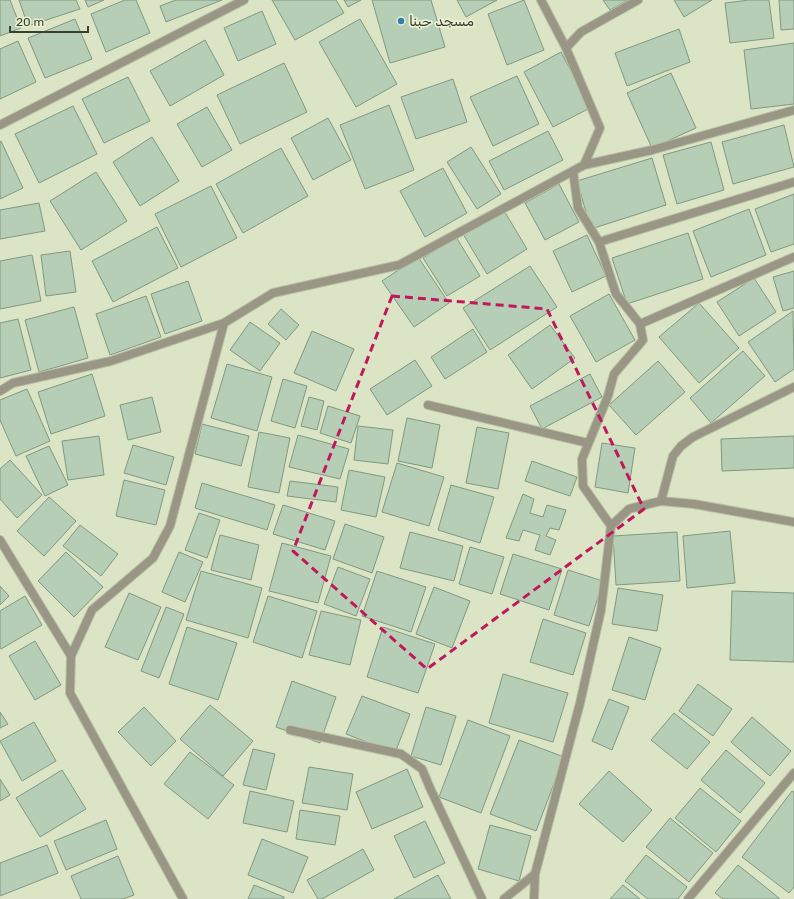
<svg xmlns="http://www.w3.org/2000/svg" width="794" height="899" viewBox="0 0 794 899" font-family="Rubik,Vazirmatn,sans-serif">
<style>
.building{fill:#b6ceb5;stroke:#819880}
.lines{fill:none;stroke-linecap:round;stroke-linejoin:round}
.street-casing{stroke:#b8c0a5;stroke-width:10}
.street{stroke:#9a9686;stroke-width:8}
.marked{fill:none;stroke:#c2185b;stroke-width:3;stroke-dasharray:8 5;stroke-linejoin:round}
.poi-dot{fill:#317fb1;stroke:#e9f2d2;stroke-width:1.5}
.labels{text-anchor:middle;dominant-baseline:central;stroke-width:3.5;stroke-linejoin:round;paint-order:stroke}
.poi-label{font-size:14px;fill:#3b3e32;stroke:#e9f2d2;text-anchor:start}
</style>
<rect width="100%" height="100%" fill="#dbe5c5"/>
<!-- building -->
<path class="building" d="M0 0H10L21 28 0 36Z
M19 0H76L80 9 28 26Z
M85 0H104L88 7Z
M125 0H136L150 33 106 52 91 14Z
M176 0H222L166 22 160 6Z
M272 0H336L344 13 295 40Z
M344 0H361L348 7Z
M372 0H431L445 47 390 63Z
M457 0H497L466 17Z
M524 0 544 50 507 65 488 14Z
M603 0H628L610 10Z
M674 0H712L684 17Z
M749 0H769L774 38 730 43 725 3Z
M779 0H794V29L781 30Z
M262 11 276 44 238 61 224 28Z
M75 19 92 59 45 78 28 38Z
M360 19 397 84 356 107 319 42Z
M679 29 690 62 627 86 615 53Z
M205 40 224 75 170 106 150 71Z
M18 41 36 82 0 99V49Z
M794 43V104L751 109 744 50Z
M561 52 590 108 553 127 524 72Z
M284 63 307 112 240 144 217 95Z
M671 73 696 128 652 148 627 93Z
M517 76 539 124 493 146 470 97Z
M128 77 150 121 104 143 82 99Z
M453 79 467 122 416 139 401 97Z
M389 105 414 170 365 189 340 125Z
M73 106 97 154 39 183 15 134Z
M207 107 232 150 202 167 177 124Z
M328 118 351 160 313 180 291 138Z
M784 125 794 167 733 184 722 142Z
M548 131 563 160 504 190 489 161Z
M152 137 179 181 140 206 113 162Z
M1 141 23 188 0 199V142Z
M711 142 724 190 677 204 663 155Z
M471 147 501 194 477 209 447 162Z
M281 148 308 196 243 233 216 184Z
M652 158 666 205 591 229 577 181Z
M443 168 467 213 425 237 400 191Z
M96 172 127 221 81 250 50 201Z
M559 184 579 222 545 240 525 203Z
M211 186 237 238 181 267 155 214Z
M794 194V244L771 252 755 209Z
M39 203 45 231 0 239V210Z
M503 209 527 249 487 274 463 234Z
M749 209 766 255 711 277 693 231Z
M157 227 178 268 113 302 92 261Z
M688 233 703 279 627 304 612 258Z
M587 235 606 276 572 292 553 251Z
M456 237 480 276 447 296 423 258Z
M70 251 76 292 46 296 41 255Z
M32 255 41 301 0 309V261Z
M418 257 449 303 414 327 382 281Z
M530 266 557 307 490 350 463 308Z
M794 271V308L783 311 773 277Z
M754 278 776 312 739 336 717 302Z
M188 281 202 321 165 334 151 294Z
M609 294 635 340 596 362 570 316Z
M146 296 161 337 110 355 96 314Z
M699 303 739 348 699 383 659 337Z
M74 307 88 358 39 372 25 320Z
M281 309 299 325 286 340 268 324Z
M793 311 794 369 775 382 748 342Z
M18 319 31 370 0 378V323Z
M250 322 280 343 260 371 230 350Z
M550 325 575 358 532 389 508 355Z
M473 329 487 352 445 379 431 357Z
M312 331 354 349 336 391 294 373Z
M743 351 765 376 711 423 690 398Z
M415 360 432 386 387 415 370 389Z
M658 361 685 392 636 435 609 405Z
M227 364 272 377 257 431 211 418Z
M92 374 105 416 51 434 38 392Z
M590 374 602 397 542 429 530 406Z
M283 379 307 386 295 428 271 421Z
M27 389 50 441 16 456 0 420V400Z
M152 397 161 432 128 440 120 405Z
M309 397 324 401 317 430 301 426Z
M328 406 360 416 351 443 320 433Z
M407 418 440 425 432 468 398 461Z
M202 424 249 436 241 466 195 454Z
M358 426 393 430 388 464 354 460Z
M477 427 509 433 498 489 466 483Z
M259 432 290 438 279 493 248 487Z
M298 435 349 449 340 479 289 467Z
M99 436 104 475 68 480 62 441Z
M794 436V468L722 471 721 439Z
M602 443 635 448 628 493 595 487Z
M133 445 174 457 166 485 124 473Z
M49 446 68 485 45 496 26 456Z
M10 460 42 495 17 518 0 499V469Z
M532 461 577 477 570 496 525 481Z
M397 463 444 477 429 526 382 512Z
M349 470 385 477 376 517 341 510Z
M124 480 165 490 156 525 116 516Z
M290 481 338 487 336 502 287 496Z
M202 483 275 505 267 530 195 508Z
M451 485 494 497 480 543 438 530Z
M523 494 534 499 530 513 543 517 547 505 566 510 559 530 550 528 546 536 556 540 550 555 535 550 540 535 523 530 519 541 506 538Z
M49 497 76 521 44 556 17 531Z
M283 505 335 521 325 550 273 534Z
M199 513 220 520 207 558 185 550Z
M345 524 384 537 372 573 333 559Z
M80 525 118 554 101 576 63 546Z
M730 531 735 583 687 588 683 536Z
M410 532 463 546 454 581 400 568Z
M677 532 680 581 616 585 613 536Z
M220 535 259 545 251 580 211 570Z
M282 543 331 556 318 603 269 591Z
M470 547 504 557 492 594 459 584Z
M66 552 103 587 74 617 38 581Z
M179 552 203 562 185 602 162 592Z
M513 554 562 569 549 610 500 594Z
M338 567 370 579 356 616 324 604Z
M568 570 603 581 589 626 554 615Z
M201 571 262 588 248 638 186 620Z
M377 571 426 587 411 632 362 616Z
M0 586 9 596 0 605Z
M434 587 470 601 452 648 416 634Z
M618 588 663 595 657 631 612 624Z
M732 591 794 593V662L730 660Z
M129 593 161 607 138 660 105 647Z
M25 596 42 625 1 649 0 647V611Z
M268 596 317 611 302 658 253 642Z
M166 607 184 614 159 678 141 671Z
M321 611 361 620 350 665 309 655Z
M543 619 586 633 573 675 530 662Z
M187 627 237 643 218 700 169 684Z
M383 627 435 644 418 693 367 677Z
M629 637 661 648 645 700 612 690Z
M35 641 61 685 35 700 9 656Z
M503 674 568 693 553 742 489 723Z
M292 681 336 697 320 743 276 727Z
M698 684 732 709 713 736 679 711Z
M362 696 410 714 395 753 346 734Z
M609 699 629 707 612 750 592 741Z
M210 705 253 741 223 776 180 739Z
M144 707 176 741 151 766 118 732Z
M426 707 456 716 441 765 411 756Z
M0 712 8 724 0 728Z
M674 713 710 742 687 769 651 740Z
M752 717 791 751 770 776 731 742Z
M468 720 510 736 481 813 439 797Z
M34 722 56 761 22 781 0 741Z
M519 740 564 757 536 831 490 814Z
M253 749 275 754 266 790 243 785Z
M726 750 765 783 740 813 701 780Z
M190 752 234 785 208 819 164 784Z
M309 767 353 774 347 810 302 803Z
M407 769 423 807 372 829 356 792Z
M62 770 86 809 40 837 16 798Z
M609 771 652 810 623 842 579 804Z
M0 779 10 795 0 801Z
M700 788 741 821 716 852 675 818Z
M250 791 294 801 287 832 243 823Z
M792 791 794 792V887L789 893 742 857Z
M300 810 340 816 335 845 296 839Z
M670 818 713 853 689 882 646 847Z
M106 820 117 849 66 870 54 841Z
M425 821 445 863 414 878 394 836Z
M490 825 531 836 519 881 478 869Z
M262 839 308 857 293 893 248 875Z
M47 845 58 873 0 896V863Z
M363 849 374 870 322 899H318L307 880Z
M646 855 687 887 678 899H648L625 881Z
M118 856 134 895 123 899H81L71 876Z
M738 865 779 898V899H723L715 893Z
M438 875 451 899H394Z
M254 885 284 897V899H248Z
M623 885 640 899H610Z"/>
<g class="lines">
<defs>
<path id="street" d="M541 0 566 48
M0 125 244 0
M584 165 600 128 566 48 581 32 638 0
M573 171 578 208 599 242 616 294 640 324
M599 242 794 182
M0 391 13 383 111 361 224 323
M428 405 588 443
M661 501 673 456 681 446 693 437 794 387
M611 526 583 486 582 459 608 396 614 374 643 340 640 324 794 257
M0 540 71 656
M290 730 401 754 422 769 430 788 482 899
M183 899 70 693 71 656 92 610 153 558 170 526 224 323 273 293 399 265 584 165 652 150 794 110
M504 899 535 874
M534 899 535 874 580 703 601 610 611 526 629 509 661 501 694 504 794 522
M688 899 794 773"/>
</defs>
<!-- street casing -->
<use href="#street" class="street-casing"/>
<!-- street -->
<use href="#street" class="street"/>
</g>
<!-- marked area -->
<path class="marked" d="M392 296 547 309 644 509 427 669 293 551Z"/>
<!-- markers -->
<circle class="poi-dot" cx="401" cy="21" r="4"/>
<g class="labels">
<!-- poi labels -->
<g class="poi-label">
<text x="409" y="21">مسجد حبنا</text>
</g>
</g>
<!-- scale -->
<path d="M10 26v6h78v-6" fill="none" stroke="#3b3e32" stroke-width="2"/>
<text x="16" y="26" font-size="12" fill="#3b3e32" stroke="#e9f2d2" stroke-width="3" paint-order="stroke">20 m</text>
</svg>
